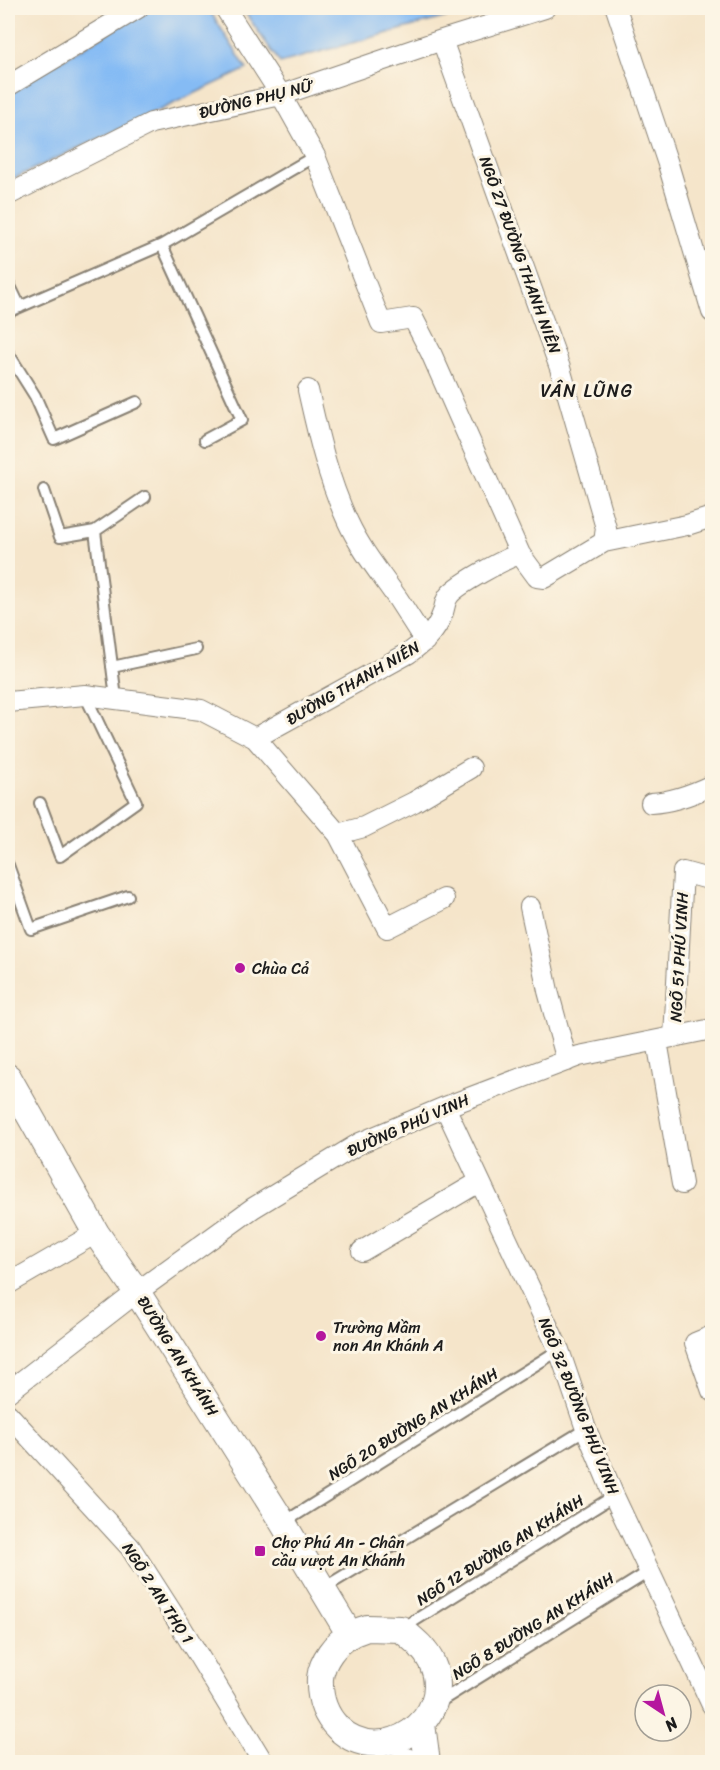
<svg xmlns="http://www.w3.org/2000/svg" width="720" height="1770" viewBox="0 0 720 1770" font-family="Sriracha,sans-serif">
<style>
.water{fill:#85bbf4;stroke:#506c88;stroke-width:1.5}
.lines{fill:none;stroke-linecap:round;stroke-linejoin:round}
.service-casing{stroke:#888073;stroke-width:14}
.minor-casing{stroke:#888073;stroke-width:22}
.tertiary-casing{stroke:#888073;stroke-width:28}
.service{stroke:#fff;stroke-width:10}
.minor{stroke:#fff;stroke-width:20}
.tertiary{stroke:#fff;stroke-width:26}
.poi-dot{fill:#b5179e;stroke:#fcf5e5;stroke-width:2}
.labels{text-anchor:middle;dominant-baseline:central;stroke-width:6;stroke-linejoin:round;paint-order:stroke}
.street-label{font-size:16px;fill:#1c1c1c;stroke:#fcf5e5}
.poi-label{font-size:16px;fill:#1c1c1c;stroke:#fcf5e5;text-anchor:start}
.neighbourhood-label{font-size:18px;letter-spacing:1.5px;fill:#1c1c1c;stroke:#fcf5e5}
</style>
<rect width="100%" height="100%" fill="#fcf5e5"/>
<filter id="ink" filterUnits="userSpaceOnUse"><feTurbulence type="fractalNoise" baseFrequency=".0167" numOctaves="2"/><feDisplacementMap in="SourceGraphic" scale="12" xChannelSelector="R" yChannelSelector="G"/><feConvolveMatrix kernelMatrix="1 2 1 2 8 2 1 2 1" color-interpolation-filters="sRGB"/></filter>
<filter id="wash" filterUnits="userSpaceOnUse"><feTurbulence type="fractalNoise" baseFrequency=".008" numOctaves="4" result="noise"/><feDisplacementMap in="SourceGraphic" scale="24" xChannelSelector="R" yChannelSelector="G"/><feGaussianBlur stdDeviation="1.35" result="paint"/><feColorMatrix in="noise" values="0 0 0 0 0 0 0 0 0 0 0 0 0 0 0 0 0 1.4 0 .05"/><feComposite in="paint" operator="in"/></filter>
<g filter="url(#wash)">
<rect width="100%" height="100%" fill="#f5e5ca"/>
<!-- water -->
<path class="water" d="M151 8H208L247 69 8 181V91Z
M242 8H479L280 63Z"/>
</g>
<g filter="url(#ink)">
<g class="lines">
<defs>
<path id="service" d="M162 245 242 420 205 440
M8 282 20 307
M8 312 162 245 315 156
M8 353 35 396 54 439 137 402
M44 490 60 537 95 531 116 698
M95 531 145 497
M112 667 196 649
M40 803 60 856 136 802 85 695
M8 865 31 929 128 896
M283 1523 559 1350
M322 1589 586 1429
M401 1629 614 1496
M436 1704 650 1571"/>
<path id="minor" d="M225 8 281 95 315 156 381 323 413 318 431 353 520 554
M616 8 668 164 712 312
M442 40 560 368 606 528 604 542
M8 86 138 8
M8 195 151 123 281 95 442 40 545 8
M308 390C318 435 328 479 348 522 361 550 380 573 398 599 407 613 416 627 425 641
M8 702 85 695 201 710 255 738 338 834 387 928 444 899
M255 738 409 653C424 642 436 632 442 615 445 609 444 603 448 597 454 586 506 558 520 554L537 577 544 578 604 542 687 525 712 517
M651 803C672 802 693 794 712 785
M338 834 364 827 414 802 471 768
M530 907 548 991 567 1061
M674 1037 683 872 712 880
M657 1041 682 1184
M445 1107 559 1350 586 1429 614 1496 712 1705
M362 1251 479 1182
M8 1284 96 1233
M712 1336 695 1343 712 1391
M8 1392 137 1292 253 1208 360 1143 445 1107 579 1056 712 1029
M8 1414 130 1547 180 1625 263 1762
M399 1762 407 1758"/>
<path id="tertiary" d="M8 1077 96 1233 137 1292 283 1523 350 1635
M367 1628 401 1629C413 1639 425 1648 432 1663 457 1719 381 1770 338 1728 324 1714 319 1698 320 1678 322 1661 335 1643 350 1635 355 1632 362 1630 367 1628Z
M422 1724 427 1762"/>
</defs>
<!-- service casing -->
<use href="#service" class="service-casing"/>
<!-- minor casing -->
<use href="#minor" class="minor-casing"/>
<!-- tertiary casing -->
<use href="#tertiary" class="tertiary-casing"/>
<!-- service -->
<use href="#service" class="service"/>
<!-- minor -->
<use href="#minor" class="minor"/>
<!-- tertiary -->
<use href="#tertiary" class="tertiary"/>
</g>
</g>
<!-- markers -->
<g class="poi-dot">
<circle cx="240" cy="968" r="6"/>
<circle cx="321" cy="1336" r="6"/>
<rect x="254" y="1545" width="12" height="12" rx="3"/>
</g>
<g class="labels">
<!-- street labels -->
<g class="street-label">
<text transform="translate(256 99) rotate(-14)">ĐƯỜNG PHỤ NỮ</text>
<text transform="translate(520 255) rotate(70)">NGÕ 27 ĐƯỜNG THANH NIÊN</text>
<text transform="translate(353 683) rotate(-30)">ĐƯỜNG THANH NIÊN</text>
<text transform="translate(679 957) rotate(-87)">NGÕ 51 PHÚ VINH</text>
<text transform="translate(408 1125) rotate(-24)">ĐƯỜNG PHÚ VINH</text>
<text transform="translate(178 1356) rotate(58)">ĐƯỜNG AN KHÁNH</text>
<text transform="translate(579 1406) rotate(68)">NGÕ 32 ĐƯỜNG PHÚ VINH</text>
<text transform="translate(413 1424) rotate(-32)">NGÕ 20 ĐƯỜNG AN KHÁNH</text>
<text transform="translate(500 1550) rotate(-32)">NGÕ 12 ĐƯỜNG AN KHÁNH</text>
<text transform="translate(158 1593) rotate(57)">NGÕ 2 AN THỌ 1</text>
<text transform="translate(533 1626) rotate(-32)">NGÕ 8 ĐƯỜNG AN KHÁNH</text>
</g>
<!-- poi labels -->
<g class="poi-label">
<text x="252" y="968">Chùa Cả</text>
<text x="333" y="1327">Trường Mầm<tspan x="333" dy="18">non An Khánh A</tspan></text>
<text x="272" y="1542">Chợ Phú An - Chân<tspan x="272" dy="18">cầu vượt An Khánh</tspan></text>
</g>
<!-- neighbourhood labels -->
<g class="neighbourhood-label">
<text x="587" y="391">VÂN LŨNG</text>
</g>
</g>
<!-- margin -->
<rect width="720" height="1770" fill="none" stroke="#fcf5e5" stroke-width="30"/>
<!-- north arrow -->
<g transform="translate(663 1713) rotate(144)"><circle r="28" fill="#fcf5e5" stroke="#a29e95" stroke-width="1.5"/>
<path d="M0-4.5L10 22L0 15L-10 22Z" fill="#b5179e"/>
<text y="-9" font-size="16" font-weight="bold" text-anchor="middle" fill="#1c1c1c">N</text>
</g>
</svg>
